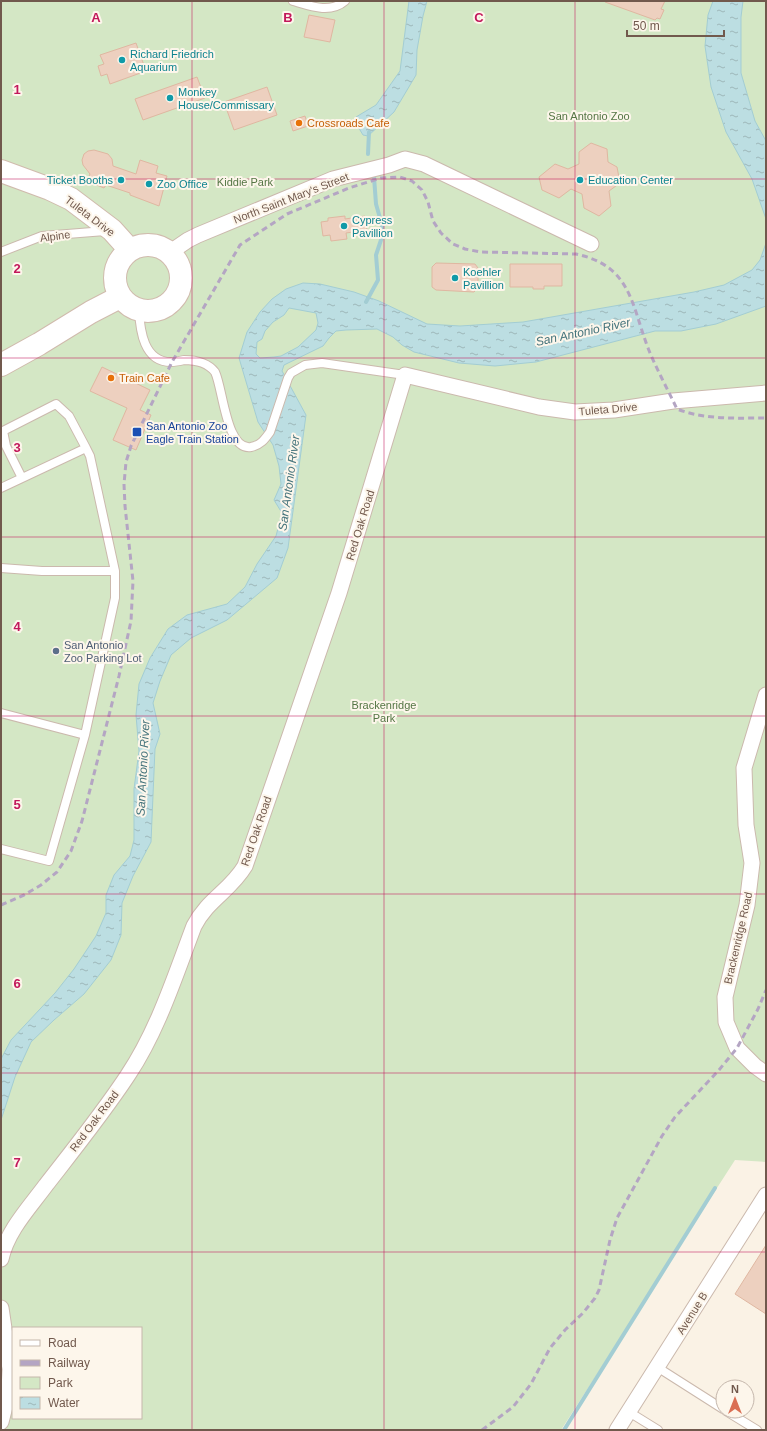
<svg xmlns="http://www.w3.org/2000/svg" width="767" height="1431" viewBox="0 0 767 1431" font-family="Arial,sans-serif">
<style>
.park{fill:#d4e7c5;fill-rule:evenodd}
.water{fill:url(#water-ripples);stroke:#a3cdd3;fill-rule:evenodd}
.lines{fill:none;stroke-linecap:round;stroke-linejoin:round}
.stream{stroke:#a3cdd3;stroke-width:4}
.building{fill:#edd0bf;stroke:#dfb7a1}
.lane-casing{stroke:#cbb9ad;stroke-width:10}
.street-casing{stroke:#cbb9ad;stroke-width:17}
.secondary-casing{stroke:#d0bbad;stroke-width:24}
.lane{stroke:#fff;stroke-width:8}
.street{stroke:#fff;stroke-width:15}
.secondary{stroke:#fff;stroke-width:22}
.rail{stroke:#b4a5c3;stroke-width:3;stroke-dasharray:6 4;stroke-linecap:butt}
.grid{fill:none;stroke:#c2185b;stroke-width:1;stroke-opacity:0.55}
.culture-dot{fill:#0f9aa8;stroke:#fdf6eb;stroke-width:1.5}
.food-dot{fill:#e8710a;stroke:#fdf6eb;stroke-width:1.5}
.transit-dot{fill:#1a4fb4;stroke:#fdf6eb;stroke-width:1.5}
.service-dot{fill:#5c6f8a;stroke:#fdf6eb;stroke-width:1.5}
.labels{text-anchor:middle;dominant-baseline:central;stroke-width:4;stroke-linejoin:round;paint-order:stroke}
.culture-label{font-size:11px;fill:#0d838f;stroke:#fdf6eb;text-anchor:start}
.park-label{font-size:11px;fill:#557645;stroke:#fdf6eb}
.food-label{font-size:11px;fill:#c56008;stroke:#fdf6eb;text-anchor:start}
.street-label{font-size:11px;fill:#71594d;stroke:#fdf6eb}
.transit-label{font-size:11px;fill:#164399;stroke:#fdf6eb;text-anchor:start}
.service-label{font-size:11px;fill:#4e5e75;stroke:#fdf6eb;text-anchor:start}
.water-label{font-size:12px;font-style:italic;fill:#45747c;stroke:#fdf6eb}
.grid-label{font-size:13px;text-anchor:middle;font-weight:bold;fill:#c2185b;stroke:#fdf6eb;stroke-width:4;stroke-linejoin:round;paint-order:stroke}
</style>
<defs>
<pattern id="water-ripples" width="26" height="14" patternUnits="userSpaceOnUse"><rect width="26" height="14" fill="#bcdee2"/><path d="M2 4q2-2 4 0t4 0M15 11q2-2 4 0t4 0" fill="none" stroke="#9db7b9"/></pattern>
</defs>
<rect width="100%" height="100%" fill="#faf2e5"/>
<!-- park -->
<path class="park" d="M1 1H766V1162L735 1160 561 1430H1ZM13 1328H141V1418H13Z"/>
<!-- water -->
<path class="water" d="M409 1H427L423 16 417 50 416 75 394 112 368 136 363 135 357 125 356 117 376 105 400 71Z
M713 1H743L741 17V73L755 121 766 141V219L752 179 726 132 711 87 705 46 708 15Z
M766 243V306L716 324 681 331H655L536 362 495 366 459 363 414 352 402 345 393 337 377 329 346 330 336 331 329 338 323 346 284 365 282 371 306 415 288 548 277 578 227 620 191 638 171 655 160 681 153 703 160 734 155 749 151 842 133 876 122 903 121 935 111 960 84 994 54 1020 31 1042 15 1077 1 1120V1059L11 1040 55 993 74 969 96 936 106 913V895L114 875 130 856 134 840V789L139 751 136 715 139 684 150 658 168 629 187 615 227 604 245 587 257 564 276 536 282 513 274 500 281 484 279 466 273 445 258 422 239 358 247 332 260 312 272 299 286 289 303 283 320 284 354 292 379 301 427 324 460 326 523 322 694 292 724 285 752 270 760 260ZM289 308 316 313 318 323 316 330 298 347 281 356 274 357 260 358 256 354 257 342 262 339 265 331 273 322 284 315Z"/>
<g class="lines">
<!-- stream -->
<path class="stream" d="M368 154 369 132
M366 302 378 280 376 255 382 237V225L376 204 374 177
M564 1430 715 1188"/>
</g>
<!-- building -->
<path class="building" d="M605 1H665L661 9 664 10 660 19 657 18 655 20 605 2Z
M309 15 335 20 330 42 304 37Z
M136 43 146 71 110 84 107 74 101 76 98 66 104 64 100 55Z
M197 77 205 98 143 120 135 99Z
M267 87 277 115 234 130 224 102Z
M305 116 308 126 293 131 290 121Z
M591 143 607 149 608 162 617 167 620 183 609 191 611 206 599 216 584 208 582 194 571 189 559 198 542 190 539 177 555 164 568 169 579 164V152Z
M94 150 108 154 112 159 113 166 136 174 140 160 158 166 156 173 167 176 159 206 130 195V193L106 185 104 188 87 181 90 174 83 165 82 160 84 154 88 151Z
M345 216V219L365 216 367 230 346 233 347 239 331 241 330 235 323 236 321 222 328 221V218Z
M436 263 475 264 478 268V288L474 292 436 290 432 287V267Z
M510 264H562V286H544V289H533V287H510Z
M102 367 150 390 140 410 151 415 136 450 113 440 127 408 90 391Z
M766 1245V1314L735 1294Z"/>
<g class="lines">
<defs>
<path id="lane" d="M293 1C310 6 330 14 345 1
M1 252 42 236 105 231
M139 310C140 331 144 362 171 362 175 362 180 361 184 360 195 360 208 363 215 372 223 388 226 451 251 447 261 445 265 439 270 432L288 378 291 373 305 365 322 363 405 375
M22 478 6 446 3 431 56 404 69 416 86 448
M1 488 86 448 90 456 115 571H42L1 568
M1 713 85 735 115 598V571
M1 849 49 861 85 735
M657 1367 723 1409
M726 1411 757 1430
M629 1412 658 1430"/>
<path id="street" d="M169 253 188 240 198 235 333 179 389 165 405 159 424 164 591 244
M766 695 744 768 746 825 752 863 747 905 725 997 726 1022 737 1048 755 1066 766 1074
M1 1259C7 1231 29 1208 46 1185 74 1149 103 1113 128 1075 158 1030 175 976 194 926 208 899 230 891 245 866L339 593 405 375 539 407 575 412 614 410 673 401 766 393
M1 1308 10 1369 9 1391 1 1422
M617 1430 766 1195"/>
<path id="secondary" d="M1 171 50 189 71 199 112 230 130 250
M115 278a33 33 0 1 1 66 0a33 33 0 1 1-66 0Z
M1 365 39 344 91 312 120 297"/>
</defs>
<!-- lane casing -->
<use href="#lane" class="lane-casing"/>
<!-- street casing -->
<use href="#street" class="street-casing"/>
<!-- secondary casing -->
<use href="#secondary" class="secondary-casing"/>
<!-- lane -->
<use href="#lane" class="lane"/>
<!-- street -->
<use href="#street" class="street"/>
<!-- secondary -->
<use href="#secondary" class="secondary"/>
<!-- rail -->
<path class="rail" d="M1 905 24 895 41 885 57 872 71 851 82 821 119 676 131 621 133 581 125 506 124 484 126 462 131 446 172 362 240 245 287 214 349 188 381 178 400 177 412 181 422 190 428 202 433 221 441 233 453 244 465 249 481 252 576 254C631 266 631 303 648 348 656 368 668 390 677 409 705 420 737 418 766 418
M482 1430 513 1407 531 1384 550 1348 565 1330 583 1313 595 1298 599 1290 610 1240 617 1218 662 1136 675 1117 719 1070 737 1048 758 1009 766 990"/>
</g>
<!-- grid -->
<path class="grid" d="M192 1V1430M384 1V1430M575 1V1430M1 179H766M1 358H766M1 537H766M1 716H766M1 894H766M1 1073H766M1 1252H766"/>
<!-- markers -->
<g class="culture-dot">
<circle cx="122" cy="60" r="4"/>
<circle cx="170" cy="98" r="4"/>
<circle cx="121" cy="180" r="4"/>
<circle cx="580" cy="180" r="4"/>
<circle cx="149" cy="184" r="4"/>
<circle cx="344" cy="226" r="4"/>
<circle cx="455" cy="278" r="4"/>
</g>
<g class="food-dot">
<circle cx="299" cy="123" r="4"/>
<circle cx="111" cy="378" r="4"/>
</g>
<rect class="transit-dot" x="132" y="427" width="10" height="10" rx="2"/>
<circle class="service-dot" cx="56" cy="651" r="4"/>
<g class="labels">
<!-- culture labels -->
<g class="culture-label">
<text x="130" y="54">Richard Friedrich<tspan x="130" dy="13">Aquarium</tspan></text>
<text x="178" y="92">Monkey<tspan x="178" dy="13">House/Commissary</tspan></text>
<text x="113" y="180" text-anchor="end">Ticket Booths</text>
<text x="588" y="180">Education Center</text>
<text x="157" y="184">Zoo Office</text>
<text x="352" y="220">Cypress<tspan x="352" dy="13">Pavillion</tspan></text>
<text x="463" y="272">Koehler<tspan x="463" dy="13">Pavillion</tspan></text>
</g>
<!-- park labels -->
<g class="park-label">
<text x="589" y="116">San Antonio Zoo</text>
<text x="245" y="182">Kiddie Park</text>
<text x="384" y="705">Brackenridge<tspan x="384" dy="13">Park</tspan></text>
</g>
<!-- food labels -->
<g class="food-label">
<text x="307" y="123">Crossroads Cafe</text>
<text x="119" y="378">Train Cafe</text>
</g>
<!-- street labels -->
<g class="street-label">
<text transform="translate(291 198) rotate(-21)">North Saint Mary's Street</text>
<text transform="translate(90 216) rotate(37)">Tuleta Drive</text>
<text transform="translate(55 236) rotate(-8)">Alpine</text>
<text transform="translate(608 409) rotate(-5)">Tuleta Drive</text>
<text transform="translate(360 525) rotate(-73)">Red Oak Road</text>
<text transform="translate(256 831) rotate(-71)">Red Oak Road</text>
<text transform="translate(738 938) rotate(-77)">Brackenridge Road</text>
<text transform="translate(94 1121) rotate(-53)">Red Oak Road</text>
<text transform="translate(692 1313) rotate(-58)">Avenue B</text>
</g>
<!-- transit labels -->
<g class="transit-label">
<text x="146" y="426">San Antonio Zoo<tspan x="146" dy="13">Eagle Train Station</tspan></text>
</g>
<!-- service labels -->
<g class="service-label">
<text x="64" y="645">San Antonio<tspan x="64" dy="13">Zoo Parking Lot</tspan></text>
</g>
<!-- water labels -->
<g class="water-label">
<text transform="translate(583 332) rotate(-12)">San Antonio River</text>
<text transform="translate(289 483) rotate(-82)">San Antonio River</text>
<text transform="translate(143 768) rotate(-87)">San Antonio River</text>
</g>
</g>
<g class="grid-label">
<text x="96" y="22">A</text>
<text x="288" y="22">B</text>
<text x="479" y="22">C</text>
<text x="17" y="94">1</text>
<text x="17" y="273">2</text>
<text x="17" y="452">3</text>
<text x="17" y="631">4</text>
<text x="17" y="809">5</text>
<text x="17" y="988">6</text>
<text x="17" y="1167">7</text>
</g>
<!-- border -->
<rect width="767" height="1431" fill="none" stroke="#71594d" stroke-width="4"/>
<!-- legend -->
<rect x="12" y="1327" width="130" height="92" fill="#fdf6eb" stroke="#c5b7ac"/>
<rect x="20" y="1340" width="20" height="6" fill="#ffffff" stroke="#c5b7ac"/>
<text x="48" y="1347" font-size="12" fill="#71594d">Road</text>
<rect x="20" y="1360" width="20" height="6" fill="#b4a5c3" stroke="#c5b7ac"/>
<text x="48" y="1367" font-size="12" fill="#71594d">Railway</text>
<rect x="20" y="1377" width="20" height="12" fill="#d4e7c5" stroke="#c5b7ac"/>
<text x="48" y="1387" font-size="12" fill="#71594d">Park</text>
<rect x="20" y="1397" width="20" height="12" fill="url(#water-ripples)" stroke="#c5b7ac"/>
<text x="48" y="1407" font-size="12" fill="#71594d">Water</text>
<!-- north arrow -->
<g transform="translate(735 1399)"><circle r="19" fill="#fdf6eb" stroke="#c5b7ac"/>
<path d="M0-3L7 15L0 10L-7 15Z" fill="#da6f54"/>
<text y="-6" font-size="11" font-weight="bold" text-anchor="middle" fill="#71594d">N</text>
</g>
<!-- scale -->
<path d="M627 30v6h97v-6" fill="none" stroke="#71594d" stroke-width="2"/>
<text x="633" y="30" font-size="12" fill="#71594d" stroke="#fdf6eb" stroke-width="3" paint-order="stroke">50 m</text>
</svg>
